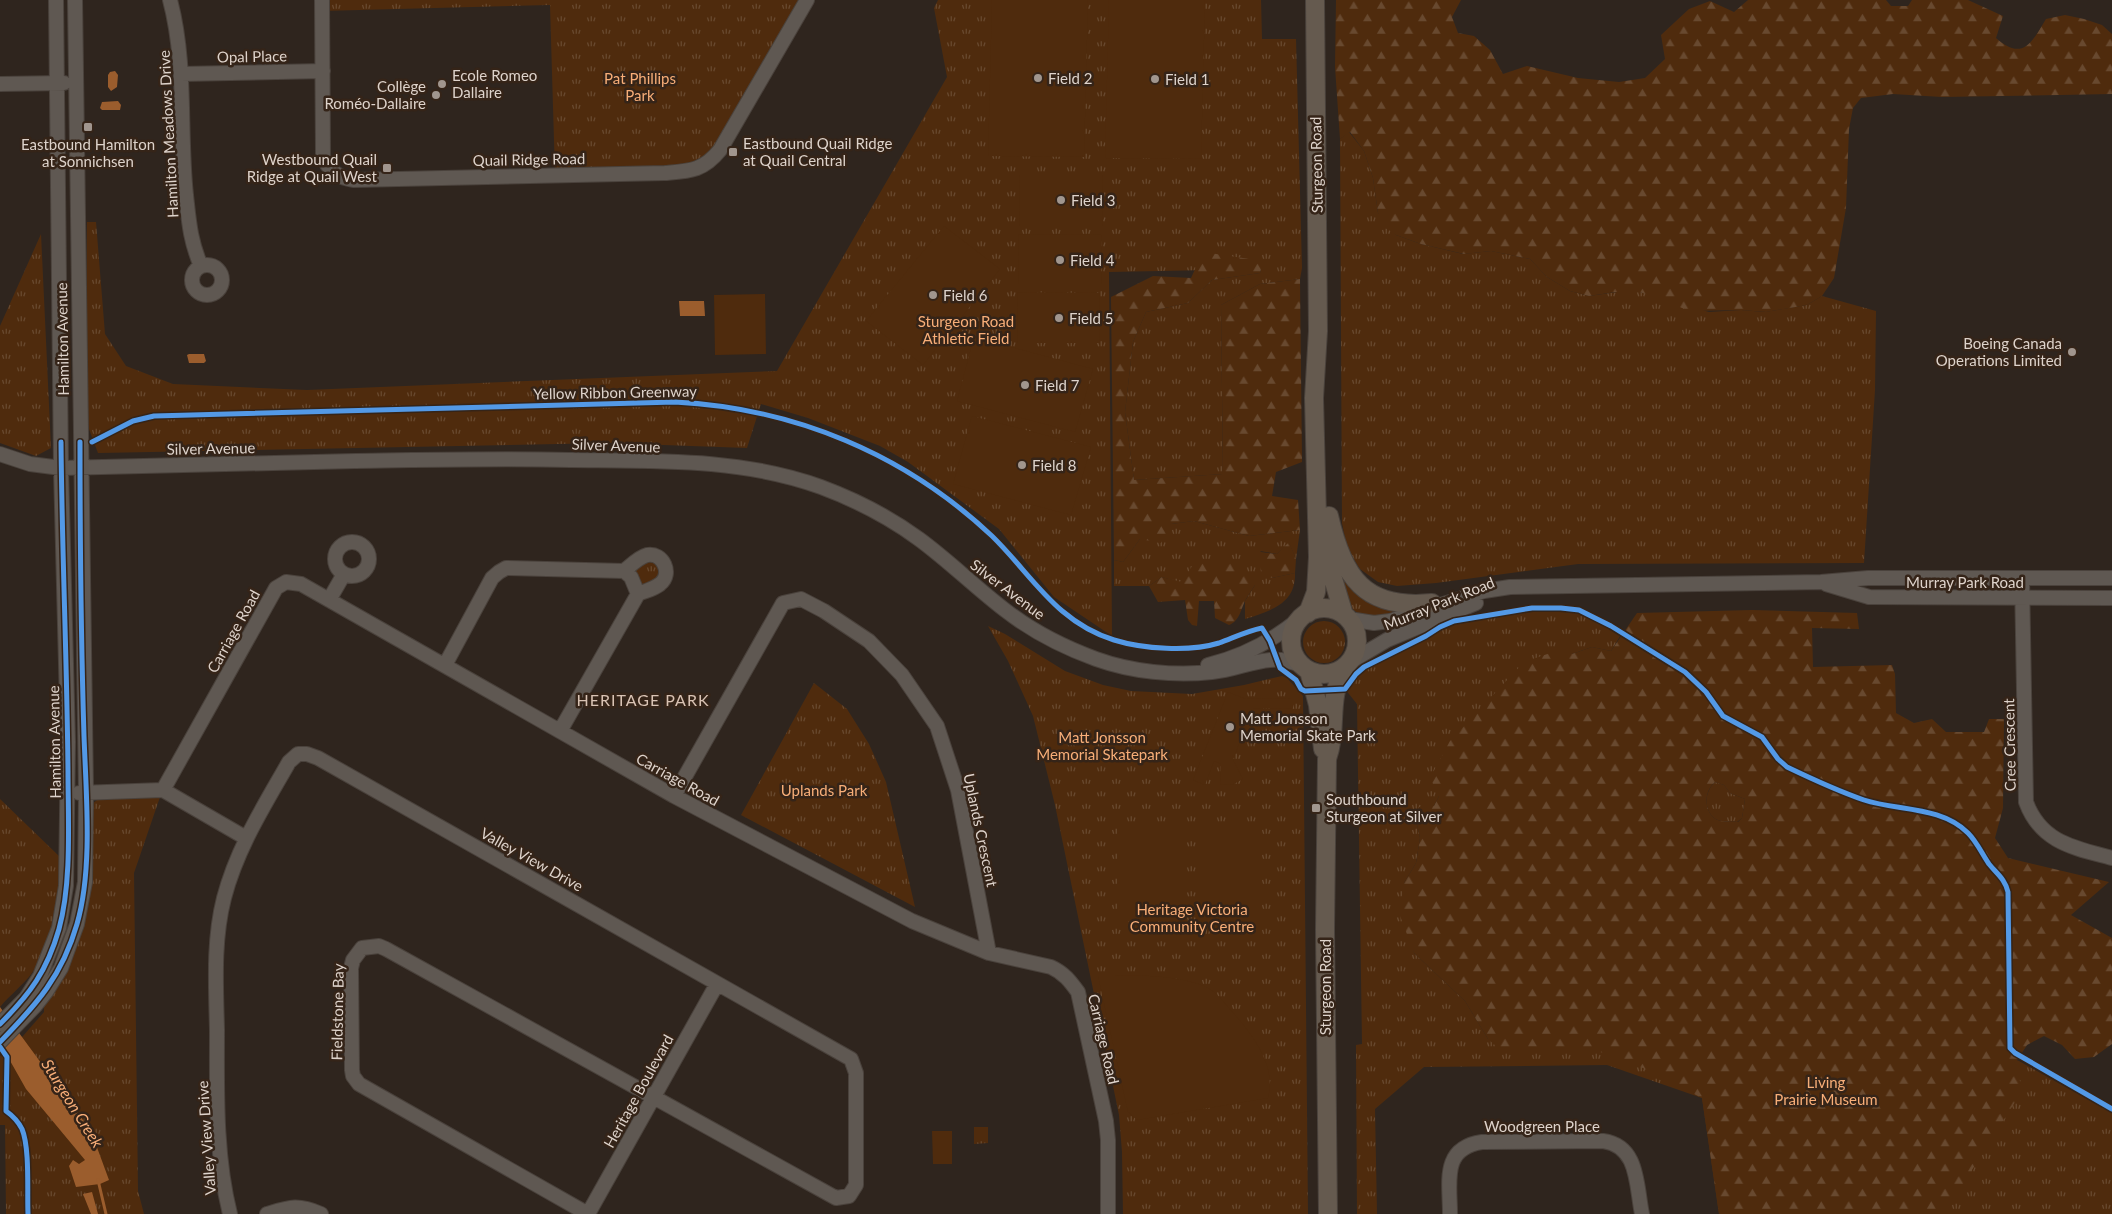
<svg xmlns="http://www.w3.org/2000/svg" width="2112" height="1214" viewBox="0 0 2112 1214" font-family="Lato,sans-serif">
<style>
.grass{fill:url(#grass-tufts)}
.forest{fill:url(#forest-firs);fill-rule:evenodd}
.garden{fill:#4f2b0d}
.water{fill:#9b5d2d}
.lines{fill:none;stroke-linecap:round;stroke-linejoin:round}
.stream{stroke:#9b5d2d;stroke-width:3}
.minor-casing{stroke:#4a423c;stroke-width:16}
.major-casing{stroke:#4a423c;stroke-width:20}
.minor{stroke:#5f5852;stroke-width:14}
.major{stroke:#655a4f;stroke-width:18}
.cycleway-casing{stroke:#352418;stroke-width:8}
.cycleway{stroke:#5399e6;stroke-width:5}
.poi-dot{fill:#a1968e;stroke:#352418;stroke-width:2}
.labels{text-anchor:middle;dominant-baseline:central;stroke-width:5;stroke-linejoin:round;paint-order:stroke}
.street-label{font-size:15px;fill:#ded3cb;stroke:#352418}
.poi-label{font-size:15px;fill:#ded3cb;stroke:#352418;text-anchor:start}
.park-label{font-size:15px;fill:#f8ae78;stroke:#352418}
.neighbourhood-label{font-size:16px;letter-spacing:1px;fill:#d9c3b4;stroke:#352418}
.water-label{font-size:16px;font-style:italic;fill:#f8ae78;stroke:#352418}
</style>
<defs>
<pattern id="grass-tufts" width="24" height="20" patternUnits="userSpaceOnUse" patternTransform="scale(1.25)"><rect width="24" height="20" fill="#4f2b0d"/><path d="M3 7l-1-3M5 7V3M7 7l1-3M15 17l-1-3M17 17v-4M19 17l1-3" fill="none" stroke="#68492f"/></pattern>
<pattern id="forest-firs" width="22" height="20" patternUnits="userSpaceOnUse" patternTransform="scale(1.25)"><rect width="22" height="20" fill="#4f2b0d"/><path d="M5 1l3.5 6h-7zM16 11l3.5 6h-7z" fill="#68492f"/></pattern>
</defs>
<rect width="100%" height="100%" fill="#2f251e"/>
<!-- grass -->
<path class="grass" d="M322 0H807L708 165 555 174 550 5 322 11Z
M938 0H1261L1262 39H1296L1302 268 1300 279 1260 284 1221 305 1223 474 1134 480 1125 412 1133 342 1146 312 1188 303 1212 280 1260 273 1261 269 1109 272 1112 636 1054 597 999 529 908 462 880 446 808 418 761 404 747 448 608 443 98 453 86 421 87 222H96L105 334 126 366 173 384 307 390 777 371 947 77 934 8Z
M1349 132 1364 151 1373 178 1378 213 1396 235 1421 244 1463 254 1491 251 1530 259 1547 277 1570 291 1589 296 1617 292H1640L1709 312 1741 310 1765 312 1807 305 1822 296 1876 311 1875 390 1864 563 1578 564 1436 583 1397 586 1378 582 1360 569 1347 548 1342 523 1340 139Z
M41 234 51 448 36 456 0 443V326Z
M1194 521 1249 536 1300 530 1296 559 1289 543 1277 554 1260 551 1272 578 1295 573C1296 604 1270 611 1245 619V601L1255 585 1182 583 1162 577 1149 586H1114V560L1123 562 1140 539 1171 524Z
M652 555 666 576 638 594 624 571Z
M1338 567 1396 608V612C1348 625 1347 605 1338 567Z
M1548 608C1581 609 1594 617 1622 633L1611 651 1592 647 1572 654 1439 796 1434 806 1416 819 1420 838 1416 863 1404 883 1414 953 1465 1001 1488 1039 2009 1057 2019 1061 2112 1113V1214H1719L1702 1098 1607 1065 1424 1067 1375 1109 1377 1214H1357L1356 1045 1362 1044 1357 704 1345 689 1356 674 1364 667 1426 636 1440 627 1454 621 1517 610Z
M1303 642a21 21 0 1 1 42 0a21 21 0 1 1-42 0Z
M988 626 1005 634 1065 671 1103 685 1131 691 1192 694 1244 685 1282 676 1287 678 1303 696 1308 1214H1123L1122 1152 1119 1115 1055 805 1033 716 1008 661Z
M814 683 847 709 869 744 886 782 915 907 741 815Z
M1715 782 1724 785 1730 793 1745 799 1742 818 1737 822C1730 820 1720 823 1714 818 1703 808 1705 791 1715 782Z
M160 797 134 873 138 1191 144 1214H6L5 1125H0V1056L23 1036 44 1012V1006L68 966 92 804 97 800 103 798Z
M0 799 60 857C60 891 53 945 32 973 23 985 10 995 0 1007Z
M974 1127H988V1143L974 1144Z"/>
<!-- forest -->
<path class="forest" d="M1336 0H1461L1452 17 1458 33 1474 36 1490 50 1503 74 1527 66 1578 78 1619 82 1645 78 1665 59 1661 35 1689 9 1710 1 1734 12 1748 0H1886L1891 6H1908L1912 0H1968L2003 16 1996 38C2023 62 2032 42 2046 19L2065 15 2084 19 2102 25 2112 34V94L1942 97 1893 94 1861 98 1853 108 1849 129 1846 208 1834 278 1822 296 1807 305 1766 312 1741 310 1690 311 1640 292H1615L1589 296 1570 291 1547 277 1530 259 1491 251 1464 254 1421 244 1396 235 1383 226 1378 213 1373 178 1364 151 1350 132 1340 139 1335 67Z
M1203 252 1263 261 1260 273 1212 280 1188 303 1146 312 1133 342 1125 412 1134 480 1223 474 1221 305 1260 284 1300 279 1302 462 1276 472 1272 496 1298 500 1300 530 1249 536 1194 521 1171 524 1161 543 1140 539 1123 562 1114 560 1111 297 1153 276 1191 278Z
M1289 542 1296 559 1295 573 1272 578 1261 573 1259 550 1261 552 1277 554Z
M1230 558 1255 585C1252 590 1249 594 1246 599 1241 608 1240 621 1229 625L1215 618 1214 601H1199L1197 626 1192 625 1188 620 1185 600 1158 602 1149 586 1162 577 1182 582 1194 563Z
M1752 610 1857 613 1859 629 1812 628 1813 667 1892 665 1895 674 1896 713 1914 723 1932 719 1946 732H1984L1989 719H2004L2003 808 1995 838 2008 858 2109 882 2071 915 2112 938V1044L2094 1057 2075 1059 2062 1045 2044 1036 2027 1045 2016 1062 2022 1091 1944 1214H1719L1702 1098 1631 1062 1588 1048 1497 1047 1488 1039 1465 1001 1414 953 1399 913 1404 883 1416 863 1420 838 1416 819 1419 807 1434 806 1439 796 1430 778 1450 741 1524 662 1562 649 1572 654 1592 647 1611 651 1637 613ZM1715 782 1724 785 1730 793 1745 799 1742 818 1738 822C1730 820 1720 823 1714 818 1703 808 1705 790 1715 782Z"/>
<!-- garden -->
<path class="garden" d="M992 0H1088L1084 157 988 156Z
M1109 0H1205L1201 159 1105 158Z
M1020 175H1103L1102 226H1019Z
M944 226 1000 269 923 365 866 321Z
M1019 234 1102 235 1101 285H1018Z
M1018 292 1100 293 1099 343H1017Z
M765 294 766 354 715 355 714 295Z
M974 337 1093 369 1075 432 957 401Z
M972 416 1091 447 1071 515 953 484Z
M1228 692 1246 699 1293 698V708L1252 709 1233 760 1243 779 1232 785 1220 784 1221 764 1214 761 1205 785 1193 780Z
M1118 823H1181V921H1118Z
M1200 824H1262V922H1200Z
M1098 976C1132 976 1171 973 1204 986 1214 990 1222 1000 1229 1008 1251 1033 1277 1064 1268 1098L1137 1120 1128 1112Z
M932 1131H952V1164H933Z"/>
<!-- water -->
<path class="water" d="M115 71 118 75 117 87 111 91 108 87V75L110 72Z
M118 101 121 105 120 110H102L100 108 102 102Z
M679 301H704L705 316H680Z
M189 354H204L206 361 204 363H189L187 355Z
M0 1007 91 1131 109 1180 100 1184 76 1187 69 1166 73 1160 79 1164 85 1160 26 1089 0 1043Z
M92 1192 98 1214H91L83 1194Z"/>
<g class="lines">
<!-- stream -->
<path class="stream" d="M98 1180 106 1214"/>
<defs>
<path id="minor" d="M170 0C187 64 179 130 186 195 189 222 190 240 201 266
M322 0 323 156C328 171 339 178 354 180L665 173C690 171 703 171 720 150L807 0
M181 74 323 71
M0 84 64 83
M192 280a15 15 0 1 1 30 0a15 15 0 1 1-30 0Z
M0 454 30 464 61 468C159 465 257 463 355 461 426 460 498 458 570 460 654 461 742 458 821 487 856 500 889 517 919 539 949 561 975 587 1005 610 1032 631 1063 647 1096 659 1132 672 1174 676 1212 672 1245 669 1267 651 1300 665
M335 559a17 17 0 1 1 34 0a17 17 0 1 1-34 0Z
M624 571C630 566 639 557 647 555 663 552 673 574 660 584 654 589 645 591 638 594
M2022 579 2026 802C2041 843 2075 848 2112 858
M1826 584 1869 597 2112 598
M329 600 344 574
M1349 619 1374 623 1390 621 1484 591 1510 587 1821 582 1868 578H2112
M1350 662 1387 640 1476 603
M445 665 492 578 499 572 506 568 624 571 631 577 638 594 560 731
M1208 665C1241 657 1272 641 1298 620
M163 790 276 588 286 582 301 584 674 796 912 921 989 953 1051 967C1064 973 1070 981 1078 992L1106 1121 1108 1140V1214
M79 793 163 790 246 838
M674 796 783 603 801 599 824 611 869 641 902 675 937 726 958 790 989 953
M0 1024 26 998 40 976 59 928 66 886 68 742 61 468 56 0
M0 1042 35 1006 46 992 61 968 77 924 85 882 86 792 75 0
M230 1214C215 1154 217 1091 217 1030 216 986 213 941 224 898 237 848 264 806 289 762L298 754H307L318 758 851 1059 856 1073V1185L849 1196 836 1198 386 949 379 946 362 948 353 960 351 968 352 1070 353 1076 359 1084 588 1214
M267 1214C290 1207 298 1204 321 1214
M588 1214 717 984
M1450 1214C1450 1182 1441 1148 1482 1142L1603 1141C1639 1146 1636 1185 1642 1214"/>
<path id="major" d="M1329 516C1343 577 1364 610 1432 603
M1329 545 1331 572 1344 615
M1291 641a33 33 0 1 1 66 0a33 33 0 1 1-66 0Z
M1308 613 1316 592 1318 557 1314 398 1318 331 1315 0
M1309 671 1318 705 1323 749
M1328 1214 1325 930 1327 759C1338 728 1327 700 1344 669"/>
</defs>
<!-- minor casing -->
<use href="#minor" class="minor-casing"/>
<!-- major casing -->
<use href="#major" class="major-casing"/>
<!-- minor -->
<use href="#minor" class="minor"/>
<!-- major -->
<use href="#major" class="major"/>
<defs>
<path id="cycleway" d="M92 442 133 421 154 416 675 402C794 408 905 454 992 536 1032 575 1056 622 1114 640 1143 649 1190 652 1219 643 1233 638 1247 631 1262 628L1270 641 1280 668 1296 680 1301 689 1305 691 1345 689 1356 674 1364 667 1426 636 1440 627 1454 621 1532 608H1561L1579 610 1611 626 1685 672 1706 692 1723 716 1762 737 1778 759 1787 767C1812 779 1838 791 1864 800 1898 811 1941 806 1968 833 1977 842 1982 854 1989 864 1997 874 2005 879 2008 892L2010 1048 2015 1053 2112 1109
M0 1024C30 994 47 971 59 929 72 882 68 820 68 771 67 661 62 552 61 442
M0 1042C37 1004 62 976 77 924 93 869 86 794 84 736 81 638 80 540 80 442
M0 1047 7 1057 6 1111C13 1116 18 1121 22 1129 30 1148 27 1192 28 1214"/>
</defs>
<!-- cycleway casing -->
<use href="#cycleway" class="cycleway-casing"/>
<!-- cycleway -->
<use href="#cycleway" class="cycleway"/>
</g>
<!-- markers -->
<g class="poi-dot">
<circle cx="1038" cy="78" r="5"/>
<circle cx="1155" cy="79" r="5"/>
<circle cx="442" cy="84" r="5"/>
<circle cx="436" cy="95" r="5"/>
<rect x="83" y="122" width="10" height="10" rx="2.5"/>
<rect x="728" y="147" width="10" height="10" rx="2.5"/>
<rect x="382" y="163" width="10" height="10" rx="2.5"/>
<circle cx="1061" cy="200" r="5"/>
<circle cx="1060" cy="260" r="5"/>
<circle cx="933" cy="295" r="5"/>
<circle cx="1059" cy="318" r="5"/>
<circle cx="2072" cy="352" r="5"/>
<circle cx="1025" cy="385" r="5"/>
<circle cx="1022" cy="465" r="5"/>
<circle cx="1230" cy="727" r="5"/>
<rect x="1311" y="803" width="10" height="10" rx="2.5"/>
</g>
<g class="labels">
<!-- street labels -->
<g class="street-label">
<text transform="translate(252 56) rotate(-1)">Opal Place</text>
<text transform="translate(168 134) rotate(-93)">Hamilton Meadows Drive</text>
<text transform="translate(529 159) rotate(-1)">Quail Ridge Road</text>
<text transform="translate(1316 165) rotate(-91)">Sturgeon Road</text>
<text transform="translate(62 339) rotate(-91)">Hamilton Avenue</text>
<text transform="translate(615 392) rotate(-1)">Yellow Ribbon Greenway</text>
<text transform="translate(616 445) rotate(2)">Silver Avenue</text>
<text transform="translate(211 448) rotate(-1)">Silver Avenue</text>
<text x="1965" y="582">Murray Park Road</text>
<text transform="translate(1008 589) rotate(37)">Silver Avenue</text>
<text transform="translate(1439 603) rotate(-22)">Murray Park Road</text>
<text transform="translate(233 631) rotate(-61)">Carriage Road</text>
<text transform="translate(54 742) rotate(-91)">Hamilton Avenue</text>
<text transform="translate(2009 745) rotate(-91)">Cree Crescent</text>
<text transform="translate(678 779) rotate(29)">Carriage Road</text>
<text transform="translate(981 830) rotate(78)">Uplands Crescent</text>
<text transform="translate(532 859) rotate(29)">Valley View Drive</text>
<text transform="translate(1325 987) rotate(-90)">Sturgeon Road</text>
<text transform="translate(337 1012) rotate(-89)">Fieldstone Bay</text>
<text transform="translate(1104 1039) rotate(77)">Carriage Road</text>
<text transform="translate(638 1091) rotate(-61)">Heritage Boulevard</text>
<text x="1542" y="1126">Woodgreen Place</text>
<text transform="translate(206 1138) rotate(-94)">Valley View Drive</text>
</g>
<!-- poi labels -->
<g class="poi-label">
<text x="452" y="75">Ecole Romeo<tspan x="452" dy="17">Dallaire</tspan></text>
<text x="1048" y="78">Field 2</text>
<text x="1165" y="79">Field 1</text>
<text x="426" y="86" text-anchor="end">Collège<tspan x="426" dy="17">Roméo-Dallaire</tspan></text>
<text x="743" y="143">Eastbound Quail Ridge<tspan x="743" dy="17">at Quail Central</tspan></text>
<text x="88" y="144" text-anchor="middle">Eastbound Hamilton<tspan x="88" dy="17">at Sonnichsen</tspan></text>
<text x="377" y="159" text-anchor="end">Westbound Quail<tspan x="377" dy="17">Ridge at Quail West</tspan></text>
<text x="1071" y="200">Field 3</text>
<text x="1070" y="260">Field 4</text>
<text x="943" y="295">Field 6</text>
<text x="1069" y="318">Field 5</text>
<text x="2062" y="343" text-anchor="end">Boeing Canada<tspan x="2062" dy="17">Operations Limited</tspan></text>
<text x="1035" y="385">Field 7</text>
<text x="1032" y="465">Field 8</text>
<text x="1240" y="718">Matt Jonsson<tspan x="1240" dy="17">Memorial Skate Park</tspan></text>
<text x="1326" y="799">Southbound<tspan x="1326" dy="17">Sturgeon at Silver</tspan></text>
</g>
<!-- park labels -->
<g class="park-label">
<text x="640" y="78">Pat Phillips<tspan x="640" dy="17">Park</tspan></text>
<text x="966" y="321">Sturgeon Road<tspan x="966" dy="17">Athletic Field</tspan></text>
<text x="1102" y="737">Matt Jonsson<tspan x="1102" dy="17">Memorial Skatepark</tspan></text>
<text x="824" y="790">Uplands Park</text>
<text x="1192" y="909">Heritage Victoria<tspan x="1192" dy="17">Community Centre</tspan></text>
<text x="1826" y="1082">Living<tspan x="1826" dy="17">Prairie Museum</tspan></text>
</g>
<!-- neighbourhood labels -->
<g class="neighbourhood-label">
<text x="643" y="699">HERITAGE PARK</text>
</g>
<!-- water labels -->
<g class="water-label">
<text transform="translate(73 1103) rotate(58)">Sturgeon Creek</text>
</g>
</g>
</svg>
